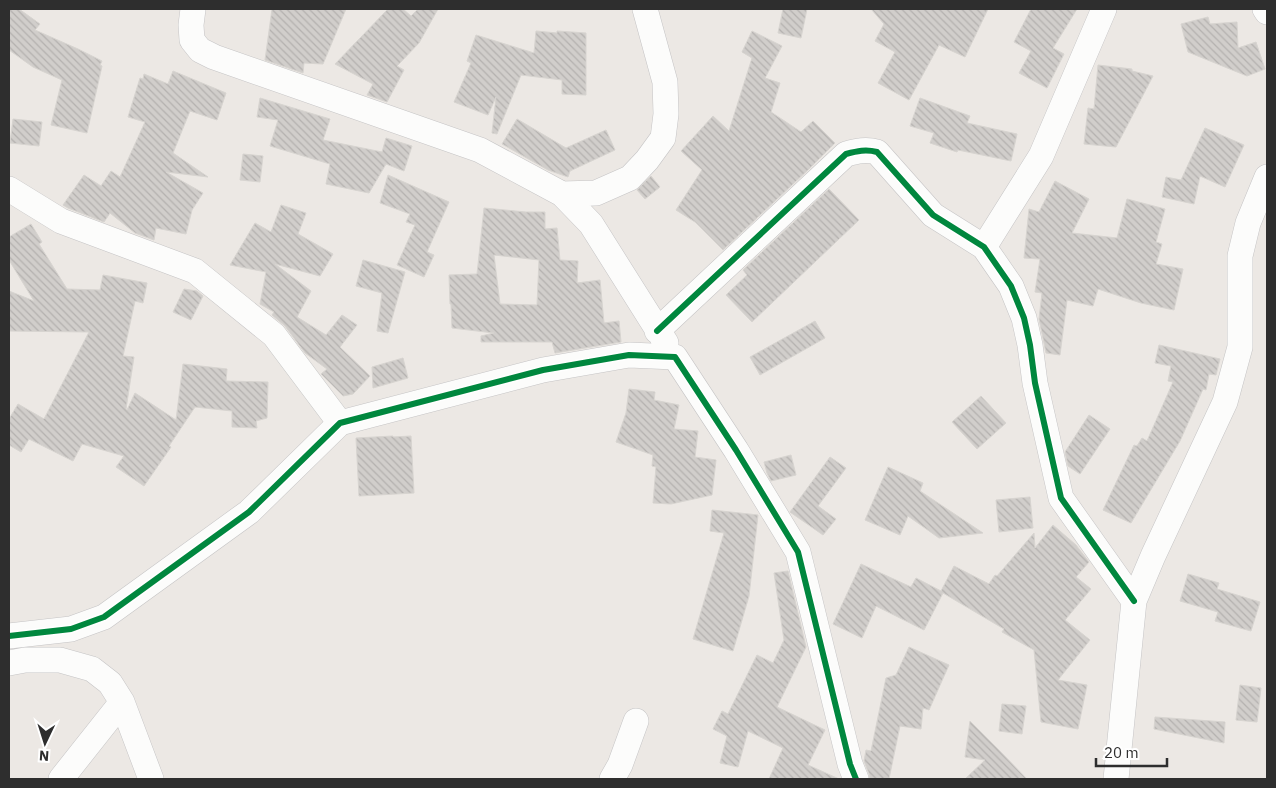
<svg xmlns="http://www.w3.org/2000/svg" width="1276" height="788" viewBox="0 0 1276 788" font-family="'IBM Plex Sans',sans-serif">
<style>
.building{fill:url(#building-back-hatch);stroke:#d7d4d0;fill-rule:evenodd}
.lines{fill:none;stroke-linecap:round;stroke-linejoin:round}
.minor-casing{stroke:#c5c4c5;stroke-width:26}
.minor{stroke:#fcfcfb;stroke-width:25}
.cycleway-casing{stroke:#fff;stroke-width:9}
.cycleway{stroke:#00873e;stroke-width:6}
</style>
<defs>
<pattern id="building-back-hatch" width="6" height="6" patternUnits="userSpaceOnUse" patternTransform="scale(1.25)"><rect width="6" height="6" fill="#d1cecb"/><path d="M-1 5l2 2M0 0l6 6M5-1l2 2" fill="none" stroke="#b4b1af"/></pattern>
</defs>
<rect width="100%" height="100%" fill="#ece8e4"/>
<!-- building -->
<path class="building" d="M9 9H19L40 24 35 30 78 49 102 61 100 65 102 66 87 133 51 125 62 80 33 67 9 50Z
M272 9H346L323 64 304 63 303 73 265 60Z
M388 9H403L411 16 418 9H438L419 43 397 66 404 70 387 102 367 95 373 84 335 64Z
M783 9H807L801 38 778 33Z
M871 9H988L965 57 939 45 909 100 878 83 895 52 875 41 884 24Z
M1031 9H1077L1053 48 1064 54 1047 88 1019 73 1031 51 1014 42Z
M1208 17 1210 24 1237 22 1238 48 1256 42 1265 69 1247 76 1188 52 1181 24Z
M536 31 557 33V31L586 33V95L562 94V80L521 75 497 134 492 133 496 97 488 115 454 102 471 63 467 61 476 35 534 53Z
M752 31 782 46 765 78 780 83 771 112 801 132 813 121 835 143 809 169 723 250 695 222 676 210 702 170 681 151 713 116 729 131 752 58 742 52Z
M1098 65 1132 69V71L1153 76 1116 147 1084 144 1088 108 1094 109Z
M173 71 226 93 217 120 190 111 173 153 208 177 166 172 203 193 192 210 186 234 156 228 154 240 135 233 110 213 104 222 68 208 63 205 84 175 101 186 111 171 120 177 145 122 128 117 140 78 143 79 144 74 168 84Z
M260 98 330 119 323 140 382 152 386 138 412 146 404 171 386 164 369 193 326 184 330 164 270 146 278 120 257 117Z
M920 98 970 116 967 123 1017 134 1011 161 958 150 957 152 930 143 934 133 910 126Z
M13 119 42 122 39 146 10 143Z
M517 119 566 148 606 130 615 150 570 171 568 177 548 170 502 144Z
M1205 128 1244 145 1225 187 1200 176 1194 204 1162 197 1166 177 1181 180Z
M243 154 263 156 260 182 240 180Z
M388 175 449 202 427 252 434 255 424 277 397 265 415 225 406 222 410 214 380 203Z
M651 176 660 187 645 199 637 190Z
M1055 181 1089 199 1072 233 1117 238 1127 199 1165 209 1156 242 1162 244 1156 264 1183 269 1174 310 1141 303 1098 289 1093 306 1067 300 1060 355 1046 353 1039 319 1042 293 1035 292 1040 259 1024 258 1029 209 1039 212Z
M829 189 859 220 752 322 726 295 747 275 743 270Z
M281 205 306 213 298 234 333 254 320 276 275 264 311 291 297 317 326 335 342 315 357 325 340 347 370 376 353 394 343 396 321 374 327 369 305 353 285 326 272 315 274 312 260 304 266 272 230 265 255 223 271 232Z
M484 208 526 212H545V229L557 228 560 260 578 261 577 283 600 280 604 323 619 321 621 342 555 353 552 342H481V336L494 333 452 328 451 304H450L449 275 477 274ZM494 255 539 260 537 305 500 304Z
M31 224 42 242 39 244 67 289 100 290 103 275 147 283 143 303 135 301 123 356 134 357 126 409 127 410 135 393 176 420 183 364 227 369 226 381 268 382 267 418 256 421 257 428 232 427V411L195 407 169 446 171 447 144 486 116 467 124 456 82 444 73 461 29 439 21 452 9 445V419L18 404 44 419 89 332 9 331V291L34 301 9 260V237Z
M363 260 405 272 388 333 377 331 382 293 356 286Z
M184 289 197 291 203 296 191 320 173 312Z
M815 321 825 338 760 375 750 357Z
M1159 345 1220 359 1216 375 1209 374 1206 390 1203 389 1180 441 1131 523 1103 510 1134 445 1137 446 1142 438 1147 441 1173 382 1168 381 1171 366 1155 363Z
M403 358 408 378 373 388 372 367Z
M629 389 655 392 654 400 679 405 674 429 698 431 695 457 716 460 712 495 671 504 653 503 656 467 652 466 653 455 616 442 626 413Z
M981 396 1006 423 977 449 952 422Z
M1089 415 1110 429 1080 474 1068 466 1065 452Z
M393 436V437L411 436 414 493 359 496 356 438Z
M791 455 796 475 771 481 767 473 764 462Z
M830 457 846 468 818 506 836 519 823 535 790 512Z
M888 467 923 483 920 491 983 533 939 538 908 516 900 535 865 520Z
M1030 497 1033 528 999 532 996 500Z
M712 510 758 515 749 596 733 651 693 639 724 533 710 531Z
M1053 525 1076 545 1089 562 1076 577 1091 589 1065 620 1090 640 1058 680 1087 685 1078 729 1041 722 1034 650 1002 632 1004 629 943 593 924 630 876 606 862 638 833 624 861 564 911 587 916 578 941 591 954 566 989 584 995 575 997 576 1034 533 1035 548Z
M788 571 806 647 777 707 825 730 808 765 839 779H769L783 748 748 731 738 767 720 763 727 736 713 729 722 711 728 714 757 655 773 663 784 640 774 573Z
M1188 574 1219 583 1217 589 1260 602 1251 631 1215 621 1218 612 1180 601Z
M909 647 949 665 929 710 923 708 921 729 900 726 889 779H870L869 774 864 761 866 750 871 751 886 678 896 675Z
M1240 685 1261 688 1257 722 1236 720Z
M1002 704 1026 706 1022 734 999 731Z
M1155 717 1225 722 1224 743 1154 729Z
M970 721 997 748 1027 779H965L985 760 965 757Z"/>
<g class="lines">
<defs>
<path id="minor" d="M193 9 191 25 192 40 200 50 214 57 480 150 562 194 591 224 666 343
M1265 9 1267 12
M9 189 61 221 195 271 274 335 340 423
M562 194 596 193 630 178 647 160 663 138 666 114 665 82 645 9
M984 247 1041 156 1104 9
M657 331 846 154C857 151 866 149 877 152L933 215 984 247 1011 286 1024 318 1030 345 1035 383 1061 498 1134 601
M9 636 71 629 104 617 249 512 340 423 543 370 629 355 675 357 736 450 798 552 850 764 856 779
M9 663 25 660H60L92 669 110 683 122 702 151 779
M61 779 122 702
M612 779 620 765 636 721
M1116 779 1134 601 1153 556 1225 402 1240 347V256L1248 223 1267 177"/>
</defs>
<!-- minor casing -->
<use href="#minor" class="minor-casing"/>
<!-- minor -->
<use href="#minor" class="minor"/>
<defs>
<path id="cycleway" d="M657 331 846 154C857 151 866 149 877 152L933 215 984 247 1011 286 1024 318 1030 345 1035 383 1061 498 1134 601
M9 636 71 629 104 617 249 512 340 423 543 370 629 355 675 357 736 450 798 552 850 764 856 779"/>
</defs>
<!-- cycleway casing -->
<use href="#cycleway" class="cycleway-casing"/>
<!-- cycleway -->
<use href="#cycleway" class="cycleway"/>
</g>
<!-- border -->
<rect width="1276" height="788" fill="none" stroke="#2e2e2e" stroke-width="20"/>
<!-- north arrow -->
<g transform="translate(45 743) rotate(184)" stroke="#ffffff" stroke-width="4" paint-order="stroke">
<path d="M0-4L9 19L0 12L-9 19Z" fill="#2e2e2e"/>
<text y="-8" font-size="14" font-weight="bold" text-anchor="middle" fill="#2e2e2e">N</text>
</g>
<!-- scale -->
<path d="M1096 758v8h71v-8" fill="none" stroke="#2e2e2e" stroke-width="2.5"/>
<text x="1104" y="758" font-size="15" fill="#2e2e2e" stroke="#ffffff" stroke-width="4" paint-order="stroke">20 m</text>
</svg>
